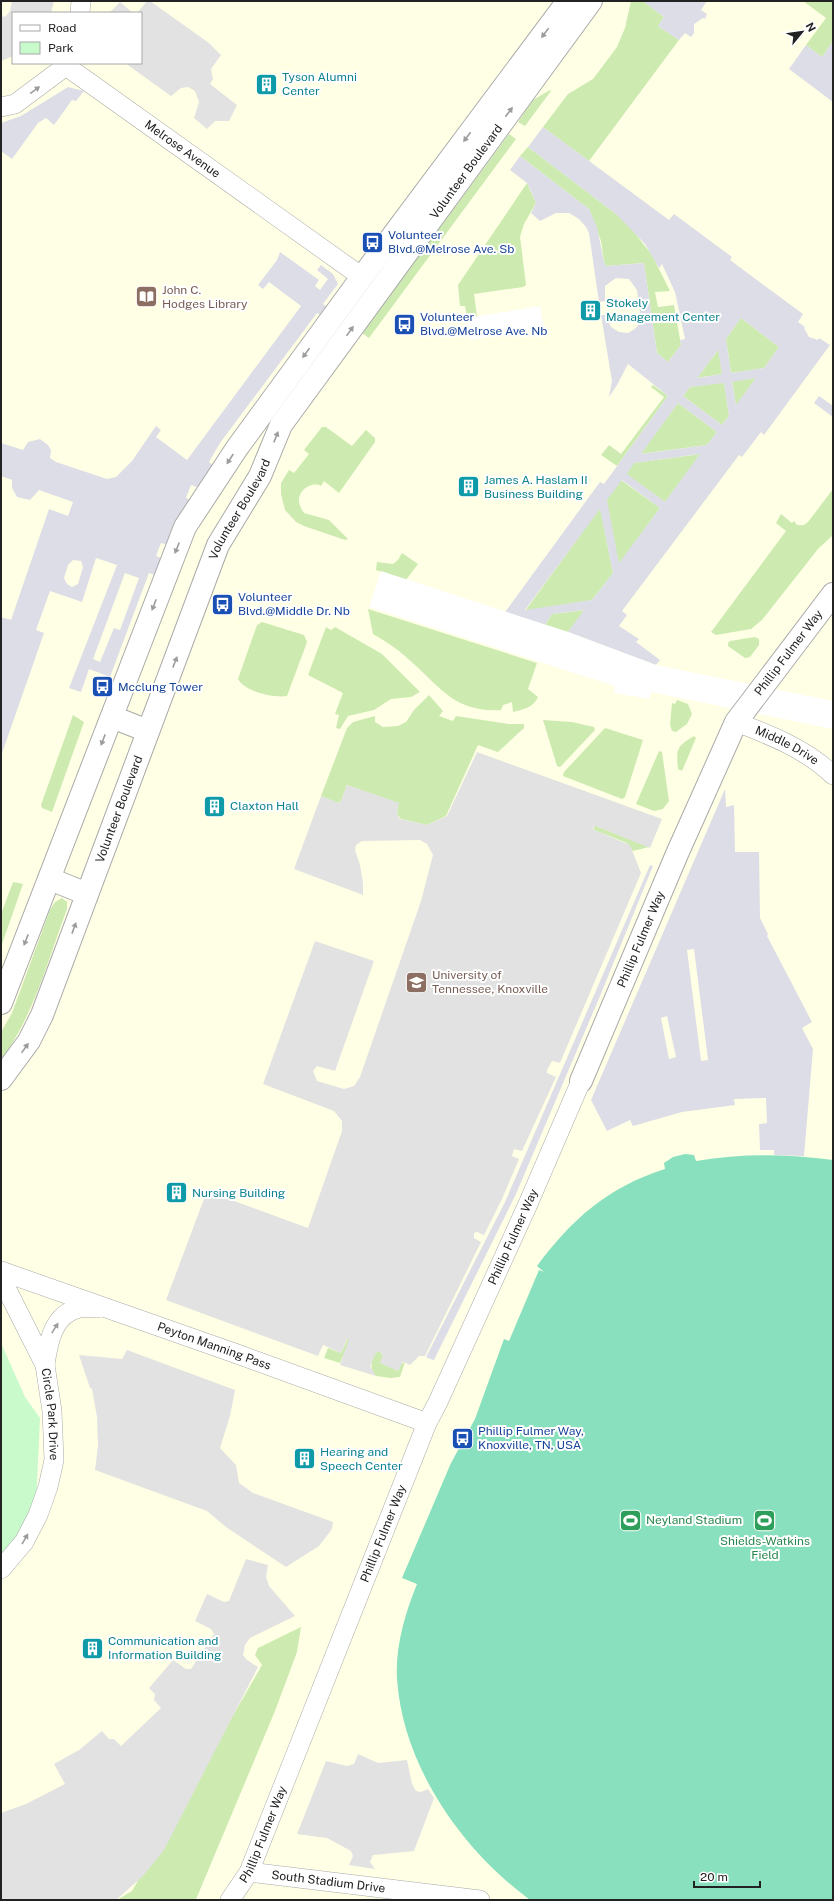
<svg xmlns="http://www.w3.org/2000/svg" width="834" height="1901" viewBox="0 0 834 1901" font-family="'Public Sans',sans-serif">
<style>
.education{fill:#ffffe5;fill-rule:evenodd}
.grass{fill:#cdebb0}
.park{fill:#c8facc}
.pitch{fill:#88e0be}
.parking{fill:#e2e2e2}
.plaza{fill:#dddde8;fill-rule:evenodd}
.pier{fill:#fff}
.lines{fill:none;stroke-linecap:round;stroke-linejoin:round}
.minor-casing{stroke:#a9a9a9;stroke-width:20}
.tertiary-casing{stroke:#a9a9a9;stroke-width:24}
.minor{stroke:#fff;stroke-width:19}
.tertiary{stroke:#fff;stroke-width:22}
.oneway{fill:#9c9c9c}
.labels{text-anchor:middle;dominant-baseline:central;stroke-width:4;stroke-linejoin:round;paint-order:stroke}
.culture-label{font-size:12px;fill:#0d838f;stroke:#fff;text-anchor:start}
.street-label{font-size:12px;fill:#222;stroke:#fff}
.transit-label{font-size:12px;fill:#164399;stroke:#fff;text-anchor:start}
.education-label{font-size:12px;fill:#785e54;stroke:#fff;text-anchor:start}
.leisure-label{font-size:12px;fill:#27864d;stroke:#fff;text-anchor:start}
</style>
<rect width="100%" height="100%" fill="#f2efe9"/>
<!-- education -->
<path class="education" d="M1 1H833V1900H1ZM13 13H141V63H13Z"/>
<!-- grass -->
<path class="grass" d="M631 1H643L664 17 658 26 679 40 589 161 543 127 568 94 593 79 617 47 625 28Z
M803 1H833V41L822 57 806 45 826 18Z
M550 90 551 91 525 126 518 122 533 100Z
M509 134 516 139 369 338 362 333Z
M528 147 616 214 631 228 652 255 670 291 655 292 658 307 674 305 681 345 668 362 657 353 644 263 606 266 604 262 601 241 589 209 520 156Z
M527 183 536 203 524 224 520 237 526 285 523 287 474 294 477 316 467 318 465 306H460L458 285Z
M741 318 779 347 764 368 731 373 726 339Z
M719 349 722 374 697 378Z
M756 378 736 406 732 381Z
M724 382 729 416 722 425 683 396 690 387Z
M653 385 668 396 617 466 601 455 609 445 621 454 664 397 651 387Z
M678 403 717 432 707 445 640 454Z
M322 427H326L352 446 366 430 375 438V442L339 493 324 481 321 486C312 481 298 490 299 501 299 505 302 510 304 513L329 520 348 539 345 540 304 526 296 522 285 510 281 494V483L289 470 294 473 309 454 304 450Z
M701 454 665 502 626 474 633 463Z
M621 480 660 508 619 564 606 500Z
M833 489V535L818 549 762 620 751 629 716 635 711 632 786 531 776 523 781 514 792 523 794 521 797 525H804L808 522Z
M600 508 613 573 592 600 525 611Z
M402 553 418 564 406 580 376 570 377 562 393 564 398 560Z
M368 609 537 663 528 689 538 697C533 708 524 709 513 712L512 702 503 705 501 710C453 713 439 685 406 657 396 648 385 641 373 634Z
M585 610 568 632 545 625 552 614Z
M262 622 304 635 307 642 306 645 287 696C274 698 245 692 238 679L257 625Z
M326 627 331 630 335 627 382 654 420 692 411 697 391 699 374 710 348 716 340 729 336 728 339 715 335 714 343 693 308 675Z
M755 637 759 639V645L750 657 745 658 728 646V643L730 641Z
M429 695 443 711 439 716 453 721 456 716 509 724H524V728L498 752 478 745 446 816 427 825 401 819 397 814 398 803 347 785 341 801 338 803 321 796 347 728 353 722 375 716V722L383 727 398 726 406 722 414 710Z
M677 700 688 704 692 714 687 724 676 732 672 731 670 725 672 703 675 704Z
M73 715 84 722 52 812 42 808 41 805Z
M543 720 572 722 594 727 595 730 560 767 557 766Z
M605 728 643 740 625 797 622 799 563 776 564 772Z
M694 736 696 738 682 771 678 769C676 749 677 746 694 736Z
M659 751 662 752 669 801 663 809 654 811 636 804Z
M594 826H596L649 847 633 851 627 843 594 830Z
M13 882 23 884 1 947V914Z
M62 898 67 902V909C48 960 34 1015 1 1060V1032L12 1013 50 910 55 902Z
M348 1338 350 1341 340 1363 324 1358 328 1348 341 1353Z
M379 1351 383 1355 382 1358 398 1371 401 1364 405 1362 400 1377 390 1378 376 1376C369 1367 371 1363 375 1353Z
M301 1627 297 1652 275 1711 197 1897 195 1900H117L132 1891 262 1665 255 1655 258 1648Z"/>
<!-- park -->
<path class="park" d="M1 1343 25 1397 40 1418 36 1505 1 1560Z"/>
<!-- pitch -->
<path class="pitch" d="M685 1154 694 1155 696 1161C742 1153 787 1154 833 1160V1900H530C461 1849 403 1766 397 1679 395 1648 405 1613 417 1584L402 1578 451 1463 475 1419 504 1339 509 1341 539 1270 544 1272 537 1266C572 1219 608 1187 665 1169L664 1163 673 1157Z"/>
<!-- parking -->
<path class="parking" d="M12 1H54L51 13H13V56L1 61V12L3 17 6 16 10 11Z
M147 1H150L209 43 221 55 211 69 213 79 210 84 237 105 229 121H215L207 129 194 118 199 102 195 91 188 87 181 88 171 96 125 63H141V13H137Z
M120 2 133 13H109Z
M477 752 662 819 650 848 596 826 593 827 594 830 630 845 641 873 560 1063 552 1061 547 1070V1073L556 1077 522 1151 514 1149 512 1156 519 1159 502 1199 484 1235 477 1232 474 1233V1238L481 1242 425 1356H419L410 1365 404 1362 402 1363 398 1371 380 1363 383 1355 380 1352H376L370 1366 376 1376 340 1365 349 1339H347L341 1353 323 1345 318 1356 166 1300 207 1191 308 1228 342 1131V1121L334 1111 263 1084 315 941 374 961 335 1071 317 1066 313 1071 317 1081 344 1089 354 1086 360 1077 421 901 433 855 427 844 420 840 362 841 356 845 355 850 360 865 363 883V895L294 869 321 796 339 803 341 801 347 785 399 803 397 814 400 819 427 825 447 816Z
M127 1350 235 1390 230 1416 220 1448 236 1465 239 1483 253 1493 333 1522 332 1529 319 1546 286 1567 226 1527 207 1511 95 1470 98 1446 97 1417 92 1389 90 1388 79 1355 122 1359Z
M246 1559 268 1565 266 1577 269 1586 295 1616 250 1638 245 1645 243 1655 247 1660 258 1667 164 1850 143 1876 116 1900H1V1813L26 1804 65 1784 54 1764 79 1750 102 1731 109 1739H114L121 1746 161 1708 154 1700 155 1694 149 1688 173 1660 186 1669H191L214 1634 211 1629 195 1621 207 1594 224 1602 229 1601Z
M358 1754 378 1763 407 1760 412 1784 416 1791 421 1792 428 1789 434 1798 414 1851 373 1855 370 1862 375 1869 349 1865 353 1856 351 1851 327 1838 297 1834 326 1761 347 1766 354 1764Z"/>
<!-- plaza -->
<path class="plaza" d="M643 1H707L701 10 707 14 705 19 703 18 694 24V33L691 37 685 33 679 40 658 26 664 17Z
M833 41V102L789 69 806 45 822 57Z
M68 87 84 91 76 101 72 100 54 125 46 118 38 123 12 159 1 151V123L21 116Z
M543 127 669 220 674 214 732 257 730 260 803 314 798 322 805 327 804 328 809 337 818 340 819 338 830 345 764 435 761 432 742 457 739 455 622 611 627 615 619 626 639 639 636 642 660 660 656 665 568 632 584 610 552 614 545 625 505 612 600 482 604 484 668 396 628 364 617 385 609 397 612 381 601 315H606L611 327 619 332 628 333 633 330 637 327 641 319 637 290 629 279 616 278 605 286V301L599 302 589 233 586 227 579 219 569 213H556L540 221 531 213 536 203 530 189 527 183 510 170 520 156 589 209 597 227 604 262 606 266 644 263 657 353 668 362 681 345 680 340 685 339 675 292 662 264 659 268 645 244 616 214 528 147ZM741 318 779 347 764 368 731 373 726 339ZM718 350 722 374 698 378V377ZM756 378 736 405 732 382ZM724 383 729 416 722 425 683 396 690 387ZM678 403 717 432 707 445 641 454ZM700 454 665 502 627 474 634 463ZM622 480 660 508 619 563 607 500ZM600 509 613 573 592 600 525 610Z
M280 252 319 280 315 286 320 290 328 279 317 270 321 265 333 274 338 284 323 304 330 309 324 318 317 313 220 443 209 462 214 466 199 488 191 485 186 498 191 500 169 545 161 543 156 556 164 559 158 576 149 573 110 677 89 669 81 692 69 688 117 565 96 558 82 602 50 591 36 630 44 633 1 756V617L11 620 49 509 68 516 73 502 39 490 30 500 17 497 12 488V480L1 476V443L23 450 28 442 40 439 48 445 51 450 50 458 56 462 107 479 116 477 132 461 156 426 161 430 156 437 187 460 301 306 269 282 263 289 258 285 277 260ZM73 560 81 561 83 567 78 584 72 587 67 584 64 578 68 565ZM125 573 139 578 120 630 114 628 100 662 93 659Z
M819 396 833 406V417L814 403Z
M725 789 726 807 734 805 735 852H759L760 918 768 934 767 936 812 1022 802 1028 813 1049 804 1156 774 1155V1150H760L759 1124 767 1123 766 1098 734 1099 735 1105 682 1112 633 1126 630 1120 607 1131 591 1100ZM694 949 708 1060 701 1061 687 950ZM667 1016 676 1057 669 1059 661 1018Z
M650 865 653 866 600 996 516 1194 434 1360 430 1359 426 1357 505 1202Z"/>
<!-- pier -->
<path class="pier" d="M540 306 544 328 470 340 467 318Z
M381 571 568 632 656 665 833 701V729L651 692 650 699 614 693 615 686 369 607Z"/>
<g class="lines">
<defs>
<g id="minor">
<path d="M80 13 81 1"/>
<path id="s1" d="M66 66 362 277"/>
<path d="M1 107 15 104 66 66 68 63"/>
<path id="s2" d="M736 722C770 735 806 749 833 775"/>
<path id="s3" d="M1 1271 240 1355 427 1423"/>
<path id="s4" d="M1 1278 45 1365 52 1411 54 1460 48 1487 38 1515 24 1542 1 1569"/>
<path d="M45 1365C48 1343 53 1313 80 1308 85 1307 92 1308 98 1308"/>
<path id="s5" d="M249 1872 480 1900"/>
<path id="s6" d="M230 1900 249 1872 427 1423 438 1402 528 1204 581 1081"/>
</g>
<g id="tertiary">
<path d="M112 717 148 731"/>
<path d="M50 879 87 894"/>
<path d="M1 1003 185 527 237 448 362 277 568 1"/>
<path id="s7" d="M1 1079 29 1041 42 1015 218 545 260 476 281 425 591 1"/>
<path id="s8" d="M581 1081 677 854 736 722 833 594"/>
</g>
</defs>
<!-- minor casing -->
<use href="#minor" class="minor-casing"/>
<!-- tertiary casing -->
<use href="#tertiary" class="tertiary-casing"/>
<!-- minor -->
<use href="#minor" class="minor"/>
<!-- tertiary -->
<use href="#tertiary" class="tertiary"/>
</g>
<!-- one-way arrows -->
<defs><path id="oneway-solid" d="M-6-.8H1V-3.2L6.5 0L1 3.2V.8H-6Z"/></defs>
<g class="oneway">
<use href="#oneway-solid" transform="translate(545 33) rotate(127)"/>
<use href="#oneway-solid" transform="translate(35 90) rotate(-36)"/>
<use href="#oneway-solid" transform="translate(509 112) rotate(-53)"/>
<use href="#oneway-solid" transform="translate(467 137) rotate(127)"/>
<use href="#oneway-solid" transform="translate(350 331) rotate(-54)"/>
<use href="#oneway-solid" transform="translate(306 353) rotate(126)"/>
<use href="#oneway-solid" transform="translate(276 437) rotate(-68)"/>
<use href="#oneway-solid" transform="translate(230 459) rotate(123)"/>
<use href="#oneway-solid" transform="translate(177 548) rotate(112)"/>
<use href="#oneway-solid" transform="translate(154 605) rotate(111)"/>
<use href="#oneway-solid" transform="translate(175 662) rotate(-69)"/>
<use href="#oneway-solid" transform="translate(103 740) rotate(111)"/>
<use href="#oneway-solid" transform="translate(74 928) rotate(-70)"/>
<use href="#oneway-solid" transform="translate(26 940) rotate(111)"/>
<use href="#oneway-solid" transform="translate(25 1048) rotate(-55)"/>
<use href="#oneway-solid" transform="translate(55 1328) rotate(-58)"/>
<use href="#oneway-solid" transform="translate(25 1539) rotate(-60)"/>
</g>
<!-- icons -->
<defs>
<symbol id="building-square" viewBox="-11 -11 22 22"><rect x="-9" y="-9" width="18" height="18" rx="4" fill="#0f9aa8" stroke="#fff"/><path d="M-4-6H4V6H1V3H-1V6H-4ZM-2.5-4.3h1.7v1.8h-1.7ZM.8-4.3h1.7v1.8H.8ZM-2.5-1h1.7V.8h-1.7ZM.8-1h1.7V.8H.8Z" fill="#fff"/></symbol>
<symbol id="bus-square" viewBox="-11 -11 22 22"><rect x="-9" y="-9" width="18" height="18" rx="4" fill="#1a4fb4" stroke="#fff"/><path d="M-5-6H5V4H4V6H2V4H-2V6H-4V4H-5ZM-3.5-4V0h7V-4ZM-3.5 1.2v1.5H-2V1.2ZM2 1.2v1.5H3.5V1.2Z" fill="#fff"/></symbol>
<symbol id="library-square" viewBox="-11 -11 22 22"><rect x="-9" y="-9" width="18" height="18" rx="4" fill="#8d6e63" stroke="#fff"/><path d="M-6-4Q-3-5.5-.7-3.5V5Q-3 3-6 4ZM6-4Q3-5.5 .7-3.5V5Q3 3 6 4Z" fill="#fff"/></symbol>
<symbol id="university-square" viewBox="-11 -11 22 22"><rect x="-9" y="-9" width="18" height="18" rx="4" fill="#8d6e63" stroke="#fff"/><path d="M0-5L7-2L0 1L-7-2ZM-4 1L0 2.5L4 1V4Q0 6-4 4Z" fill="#fff"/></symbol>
<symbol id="stadium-square" viewBox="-11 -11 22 22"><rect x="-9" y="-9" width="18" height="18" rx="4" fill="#2e9e5b" stroke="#fff"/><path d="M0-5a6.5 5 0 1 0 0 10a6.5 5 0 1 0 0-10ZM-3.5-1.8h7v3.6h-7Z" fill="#fff"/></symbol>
</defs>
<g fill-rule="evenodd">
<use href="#building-square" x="254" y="72" width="25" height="25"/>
<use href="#bus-square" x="360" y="230" width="25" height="25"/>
<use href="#library-square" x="134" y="284" width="25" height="25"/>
<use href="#building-square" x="578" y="298" width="25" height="25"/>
<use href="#bus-square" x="392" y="312" width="25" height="25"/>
<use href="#building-square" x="456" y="474" width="25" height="25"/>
<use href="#bus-square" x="210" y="592" width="25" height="25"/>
<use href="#bus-square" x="90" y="674" width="25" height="25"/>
<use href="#building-square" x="202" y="794" width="25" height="25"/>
<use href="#university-square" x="404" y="970" width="25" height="25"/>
<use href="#building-square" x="164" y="1180" width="25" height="25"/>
<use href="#bus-square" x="450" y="1426" width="25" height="25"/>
<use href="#building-square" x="292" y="1446" width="25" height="25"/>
<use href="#stadium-square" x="618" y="1508" width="25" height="25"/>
<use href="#stadium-square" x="752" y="1508" width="25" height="25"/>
<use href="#building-square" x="80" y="1636" width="25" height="25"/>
</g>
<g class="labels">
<!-- culture labels -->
<g class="culture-label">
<text x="282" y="77">Tyson Alumni<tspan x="282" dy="14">Center</tspan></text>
<text x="606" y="303">Stokely<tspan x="606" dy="14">Management Center</tspan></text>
<text x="484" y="480">James A. Haslam II<tspan x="484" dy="14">Business Building</tspan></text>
<text x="230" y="806">Claxton Hall</text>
<text x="192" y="1193">Nursing Building</text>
<text x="320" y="1452">Hearing and<tspan x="320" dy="14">Speech Center</tspan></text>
<text x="108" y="1641">Communication and<tspan x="108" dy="14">Information Building</tspan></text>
</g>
<!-- street labels -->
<g class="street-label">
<text stroke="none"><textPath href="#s1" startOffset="143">Melrose Avenue</textPath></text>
<text stroke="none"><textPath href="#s7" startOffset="1028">Volunteer Boulevard</textPath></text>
<text stroke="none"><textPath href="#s7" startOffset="620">Volunteer Boulevard</textPath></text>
<text stroke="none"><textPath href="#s8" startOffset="478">Phillip Fulmer Way</textPath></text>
<text stroke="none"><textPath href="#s2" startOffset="56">Middle Drive</textPath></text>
<text stroke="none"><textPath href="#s7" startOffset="296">Volunteer Boulevard</textPath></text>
<text stroke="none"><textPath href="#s8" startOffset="154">Phillip Fulmer Way</textPath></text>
<text stroke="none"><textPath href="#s6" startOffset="722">Phillip Fulmer Way</textPath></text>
<text stroke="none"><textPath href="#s3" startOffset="226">Peyton Manning Pass</textPath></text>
<text stroke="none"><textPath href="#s4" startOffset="147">Circle Park Drive</textPath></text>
<text stroke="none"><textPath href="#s6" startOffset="398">Phillip Fulmer Way</textPath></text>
<text stroke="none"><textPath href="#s6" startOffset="74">Phillip Fulmer Way</textPath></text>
<text stroke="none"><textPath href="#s5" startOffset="80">South Stadium Drive</textPath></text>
</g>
<!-- transit labels -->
<g class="transit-label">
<text x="388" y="235">Volunteer<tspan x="388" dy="14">Blvd.@Melrose Ave. Sb</tspan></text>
<text x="420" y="317">Volunteer<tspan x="420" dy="14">Blvd.@Melrose Ave. Nb</tspan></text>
<text x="238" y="597">Volunteer<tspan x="238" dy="14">Blvd.@Middle Dr. Nb</tspan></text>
<text x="118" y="687">Mcclung Tower</text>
<text x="478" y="1431">Phillip Fulmer Way,<tspan x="478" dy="14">Knoxville, TN, USA</tspan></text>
</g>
<!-- education labels -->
<g class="education-label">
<text x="162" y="290">John C.<tspan x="162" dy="14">Hodges Library</tspan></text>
<text x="432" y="975">University of<tspan x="432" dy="14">Tennessee, Knoxville</tspan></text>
</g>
<!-- leisure labels -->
<g class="leisure-label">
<text x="646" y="1520">Neyland Stadium</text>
<text x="765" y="1541" text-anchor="middle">Shields-Watkins<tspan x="765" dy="14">Field</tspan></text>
</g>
</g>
<!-- border -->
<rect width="834" height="1901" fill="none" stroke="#222222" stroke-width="4"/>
<!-- legend -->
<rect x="12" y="12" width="130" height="52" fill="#ffffff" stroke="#a7a7a7"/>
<rect x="20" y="25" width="20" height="6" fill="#ffffff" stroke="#a7a7a7"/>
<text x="48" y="32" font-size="12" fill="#222222">Road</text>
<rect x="20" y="42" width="20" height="12" fill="#c8facc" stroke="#a7a7a7"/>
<text x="48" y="52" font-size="12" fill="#222222">Park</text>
<!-- north arrow -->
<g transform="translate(802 32) rotate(61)" stroke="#ffffff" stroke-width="3" paint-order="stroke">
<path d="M0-3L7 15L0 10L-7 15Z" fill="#222222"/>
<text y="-6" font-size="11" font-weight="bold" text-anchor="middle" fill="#222222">N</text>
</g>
<!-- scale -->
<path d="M694 1881v6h66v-6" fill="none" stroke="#222222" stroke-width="2"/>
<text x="700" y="1881" font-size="12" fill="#222222" stroke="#ffffff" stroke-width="3" paint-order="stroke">20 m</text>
</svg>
